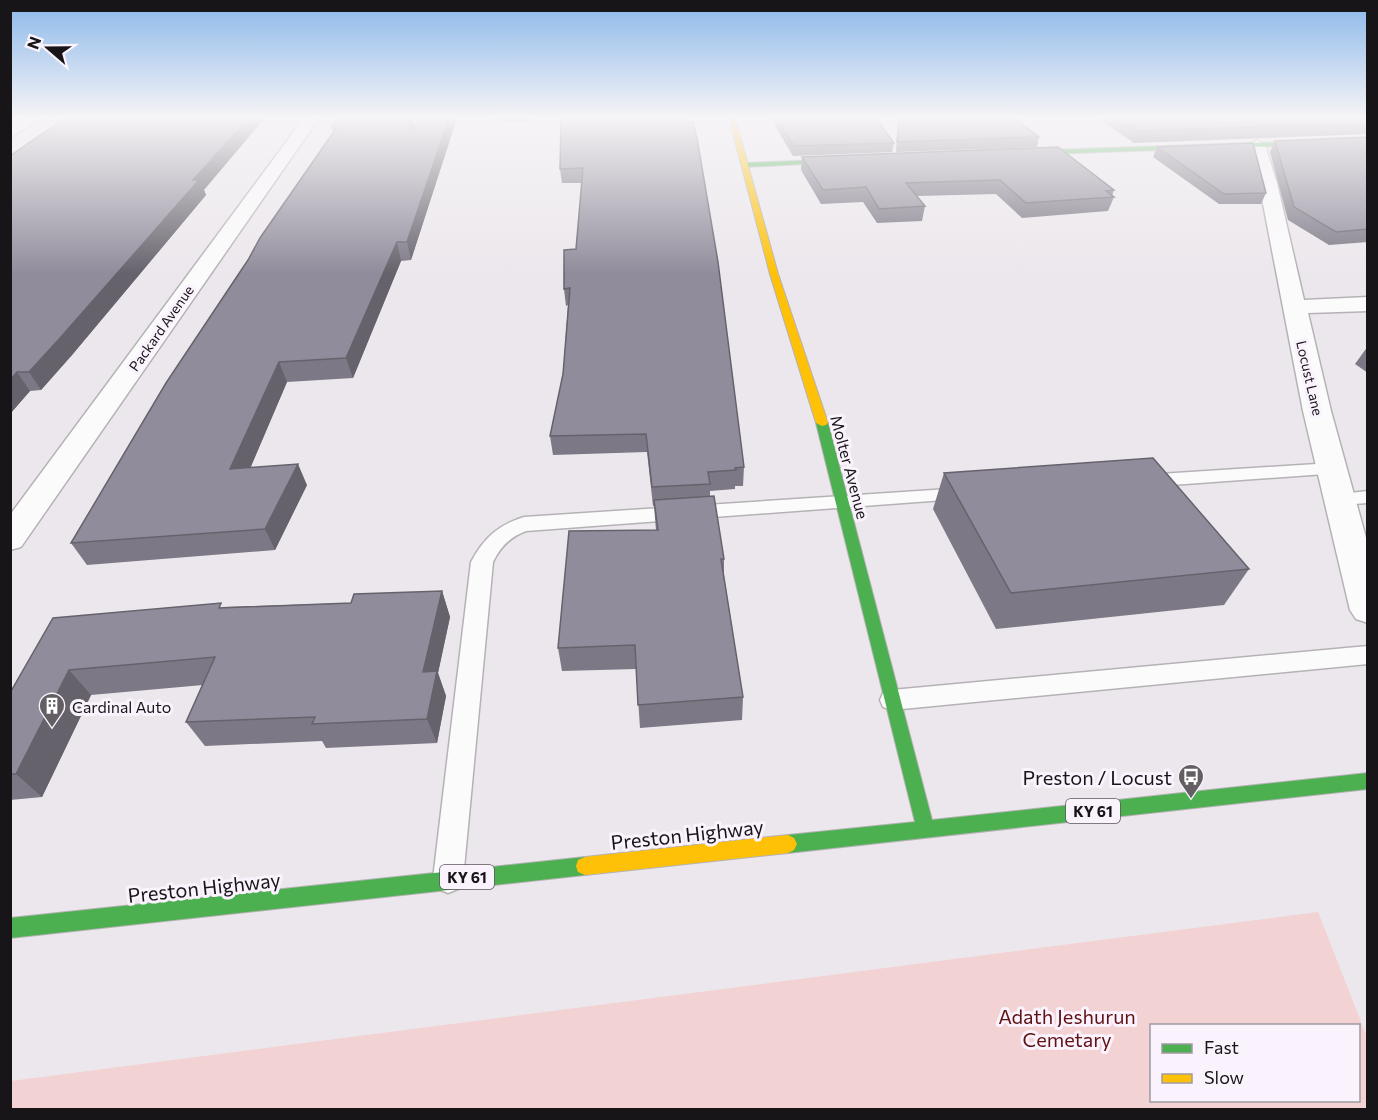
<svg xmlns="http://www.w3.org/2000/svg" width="1378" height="1120" viewBox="0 0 1378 1120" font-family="Commissioner,sans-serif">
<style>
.green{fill:#f2d2d2;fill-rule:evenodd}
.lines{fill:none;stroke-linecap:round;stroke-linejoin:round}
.lane-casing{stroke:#b5b2b6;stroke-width:3}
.street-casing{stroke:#b5b2b6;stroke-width:3}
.fast-casing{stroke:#b5b2b6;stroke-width:2}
.slow-casing{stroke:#b5b2b6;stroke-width:2}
.lane{fill:#fcfbfc;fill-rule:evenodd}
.street{fill:#fcfbfc;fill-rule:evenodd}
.fast{fill:#4caf50;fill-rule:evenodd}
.slow{fill:#ffc107;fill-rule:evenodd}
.wall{fill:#7d7885}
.shaded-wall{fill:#66626c}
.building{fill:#918c9b;stroke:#66626c;stroke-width:1.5}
.labels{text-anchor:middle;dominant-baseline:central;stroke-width:6;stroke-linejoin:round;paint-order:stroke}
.far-street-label{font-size:14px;fill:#171518;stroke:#faf2fc}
.shield{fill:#faf2fc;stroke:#5b575c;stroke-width:1.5}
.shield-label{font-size:15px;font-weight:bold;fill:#171518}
.street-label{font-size:16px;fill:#171518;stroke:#faf2fc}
.poi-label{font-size:16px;fill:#171518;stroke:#faf2fc;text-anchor:start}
.near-poi-label{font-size:20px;fill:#171518;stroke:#faf2fc;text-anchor:end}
.near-street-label{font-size:20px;fill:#171518;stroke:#faf2fc}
.near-park-label{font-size:20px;fill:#5f1214;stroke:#faf2fc}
</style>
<rect width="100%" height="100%" fill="#ece7ec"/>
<!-- green -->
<path class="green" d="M1318 912 1367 1037V1109H11V1081ZM1152 1026H1358V1100H1152Z"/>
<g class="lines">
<defs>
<path id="lane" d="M1332 463 1339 465 1341 469 1339 473 1144 487 1137 485 1135 481 1137 477 1144 475Z
M964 488 971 490 974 494 971 498 526 531C510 537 500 547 493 562L463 879 458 889 448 893 438 889 433 879 471 562C484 538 498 525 524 517Z
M1368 491V503L1339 505 1332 503 1329 499 1332 495Z
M1368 646V664L892 710 883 707 880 700 883 693 892 690Z"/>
<path id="street" d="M23 118H41L10 138V126Z
M304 118H319L21 547 10 550V515Z
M1257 140 1265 145 1277 183 1304 300 1368 297V311L1308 313 1331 411 1368 545V623L1356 619 1350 610 1303 411 1259 183 1249 145Z"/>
<path id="fast" d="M1368 139V143L1019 155 1016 153 1019 151Z
M845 159 847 162 745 167 742 165 745 163Z
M822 420 828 423 932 820 1368 773V789L788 853 782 850 779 844 782 838 788 835 915 822 816 423Z
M585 857 592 860 594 866 592 872 585 875 10 938V918Z"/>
<path id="slow" d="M729 118H735L778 274 828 423 826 425 822 426 816 423 770 274Z
M788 835 794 838 797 844 794 850 788 853 585 875 578 872 576 866 578 860 585 857Z"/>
</defs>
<!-- lane casing -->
<use href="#lane" class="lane-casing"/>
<!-- street casing -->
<use href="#street" class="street-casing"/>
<!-- fast casing -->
<use href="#fast" class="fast-casing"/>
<!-- slow casing -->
<use href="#slow" class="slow-casing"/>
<!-- lane -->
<use href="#lane" class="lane"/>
<!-- street -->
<use href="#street" class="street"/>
<!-- fast -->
<use href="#fast" class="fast"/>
<!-- slow -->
<use href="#slow" class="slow"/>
</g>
<!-- wall -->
<path class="wall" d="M338 118H413V127L422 118H457L411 260 401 261 353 378 287 382 250 468 307 485 275 550 87 565 71 543 333 132 332 127Z
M487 118H532L530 123 520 121 514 123Z
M561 118 744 467 743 486H735V489L710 491V496L724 559V576L743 697 742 720 640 728 636 669 562 671 558 648 656 530 654 506H653L647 452 553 455 550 436 563 374 568 305 566 306 564 289 576 249 582 183H562L560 169Z
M771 118H876L894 143 892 152 793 156 772 121Z
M898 118H1014L1039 137 1037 147 896 152Z
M1098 118H1368V134L1134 143Z
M1368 137V242L1329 245 1288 220 1270 152 1275 141Z
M1157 147 1266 193 1261 204H1219L1153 157Z
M10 156 204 190 206 195 72 355 41 390 30 391 10 414Z
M802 157 1114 190 1112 196 1114 197 1108 211 1022 218 996 194 917 196 925 206 922 221 877 223 863 202 821 204 801 170Z
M1368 346V373L1355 364Z
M944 473 1249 569 1224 605 996 629 933 509Z
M442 591 450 617 438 673 446 696 437 743 326 748 322 741 205 746 186 722 203 685 91 695 42 797 10 800V693L223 607 351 603Z"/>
<!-- shaded-wall -->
<path class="shaded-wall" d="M249 118H265L204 190 206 195 72 355 41 390 29 372 193 180Z
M410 118H413L414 147 410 131Z
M449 118H457L411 260 407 242Z
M513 118H519L520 121 514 123Z
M397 242 401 261 353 378 346 358Z
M279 362 287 382 241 490 230 469Z
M17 372 30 391 10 414V380Z
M298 464 307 485 275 550 265 529Z
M442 591 450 617 438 673 446 696 437 743 427 719 423 672Z
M69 670 91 695 42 797 16 774Z"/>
<!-- building -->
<path class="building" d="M65 118H249L193 180H199L61 337 29 372H17L10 380V156Z
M338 118H410V131L422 118H449L407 242H397L346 358 279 362 230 469 298 464 265 529 71 543 166 383 248 260 260 238 337 127H332Z
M561 118H686L687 122H693L697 138 718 262 744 467 735 468 736 470 708 472 710 484 652 487 646 434 550 436 563 374 570 288 564 289V250L576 249 583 168 560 169Z
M776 118H876L894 143 794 146Z
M899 118H1014L1039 137 897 142Z
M1118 118H1368V123L1138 131Z
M1368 137V229L1336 232 1294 207 1275 141Z
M1253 143 1266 193 1224 194 1157 147Z
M1058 147 1114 190 1106 191 1114 197 1026 203 1000 180 906 183 925 206 879 209 866 187 823 190 802 157Z
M1153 458 1249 569 1011 593 944 473Z
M714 496 724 559H721L743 697 638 705 635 645 558 648 569 531 658 530 654 500Z
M442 591 423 672 437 671 427 719 312 724 315 717 186 722 215 657 69 670 16 774H10V693L53 618 221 603 219 608 351 603 354 594Z"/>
<!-- sky -->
<linearGradient id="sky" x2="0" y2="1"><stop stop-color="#8bb8ea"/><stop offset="0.43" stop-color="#f6f4f6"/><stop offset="1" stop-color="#f6f4f6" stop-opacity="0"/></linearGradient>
<rect width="1378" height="274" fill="url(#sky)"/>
<!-- icons -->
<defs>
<symbol id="building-pin" viewBox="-11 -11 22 30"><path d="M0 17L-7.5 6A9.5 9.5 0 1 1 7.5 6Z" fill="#625e62" stroke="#faf2fc"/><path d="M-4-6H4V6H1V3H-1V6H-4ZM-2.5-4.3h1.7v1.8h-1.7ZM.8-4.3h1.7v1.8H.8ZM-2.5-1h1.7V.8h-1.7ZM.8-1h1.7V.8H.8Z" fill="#fff"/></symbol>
<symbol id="bus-pin" viewBox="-11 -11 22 30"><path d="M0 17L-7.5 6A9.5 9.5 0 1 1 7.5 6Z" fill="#625e62" stroke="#faf2fc"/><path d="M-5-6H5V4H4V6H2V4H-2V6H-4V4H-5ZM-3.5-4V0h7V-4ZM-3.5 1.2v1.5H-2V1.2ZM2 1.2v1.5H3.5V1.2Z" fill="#fff"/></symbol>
</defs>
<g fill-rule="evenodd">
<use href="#building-pin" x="37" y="691" width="30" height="40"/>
<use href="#bus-pin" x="1176" y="762" width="30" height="40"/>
</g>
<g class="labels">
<!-- far-street labels -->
<g class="far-street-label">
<text transform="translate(161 328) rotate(-55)">Packard Avenue</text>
<text transform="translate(1310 378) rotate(77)">Locust Lane</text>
</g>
<!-- shield labels -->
<g class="shield">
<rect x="1066" y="799" width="54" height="24" rx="4.5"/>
<rect x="440" y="865" width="54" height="24" rx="4.5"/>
</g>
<g class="shield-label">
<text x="1093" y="811">KY 61</text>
<text x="467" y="877">KY 61</text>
</g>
<!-- street labels -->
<g class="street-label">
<text transform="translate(850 467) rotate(75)">Molter Avenue</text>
</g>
<!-- poi labels -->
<g class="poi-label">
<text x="72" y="706">Cardinal Auto</text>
</g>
<!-- near-poi labels -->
<g class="near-poi-label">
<text x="1172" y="777">Preston / Locust</text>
</g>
<!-- near-street labels -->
<g class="near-street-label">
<text transform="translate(687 834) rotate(-6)">Preston Highway</text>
<text transform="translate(204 887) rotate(-6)">Preston Highway</text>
</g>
<!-- near-park labels -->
<g class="near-park-label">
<text x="1067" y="1016">Adath Jeshurun<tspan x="1067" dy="23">Cemetary</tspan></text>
</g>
</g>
<!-- border -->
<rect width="1378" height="1120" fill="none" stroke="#171518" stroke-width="24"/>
<!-- legend -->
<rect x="1150" y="1024" width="210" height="78" fill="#faf2fc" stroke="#9f9aa1" stroke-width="1.5"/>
<rect x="1162" y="1044" width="30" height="9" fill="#4caf50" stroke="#9f9aa1" stroke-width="1.5"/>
<text x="1204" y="1054" font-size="18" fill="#171518">Fast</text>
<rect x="1162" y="1074" width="30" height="9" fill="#ffc107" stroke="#9f9aa1" stroke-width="1.5"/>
<text x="1204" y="1084" font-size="18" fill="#171518">Slow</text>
<!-- north arrow -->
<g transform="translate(48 48) rotate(290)" stroke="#faf2fc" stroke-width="4.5" paint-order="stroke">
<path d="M0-4.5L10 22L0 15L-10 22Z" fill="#171518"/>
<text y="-9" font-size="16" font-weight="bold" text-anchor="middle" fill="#171518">N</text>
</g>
</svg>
